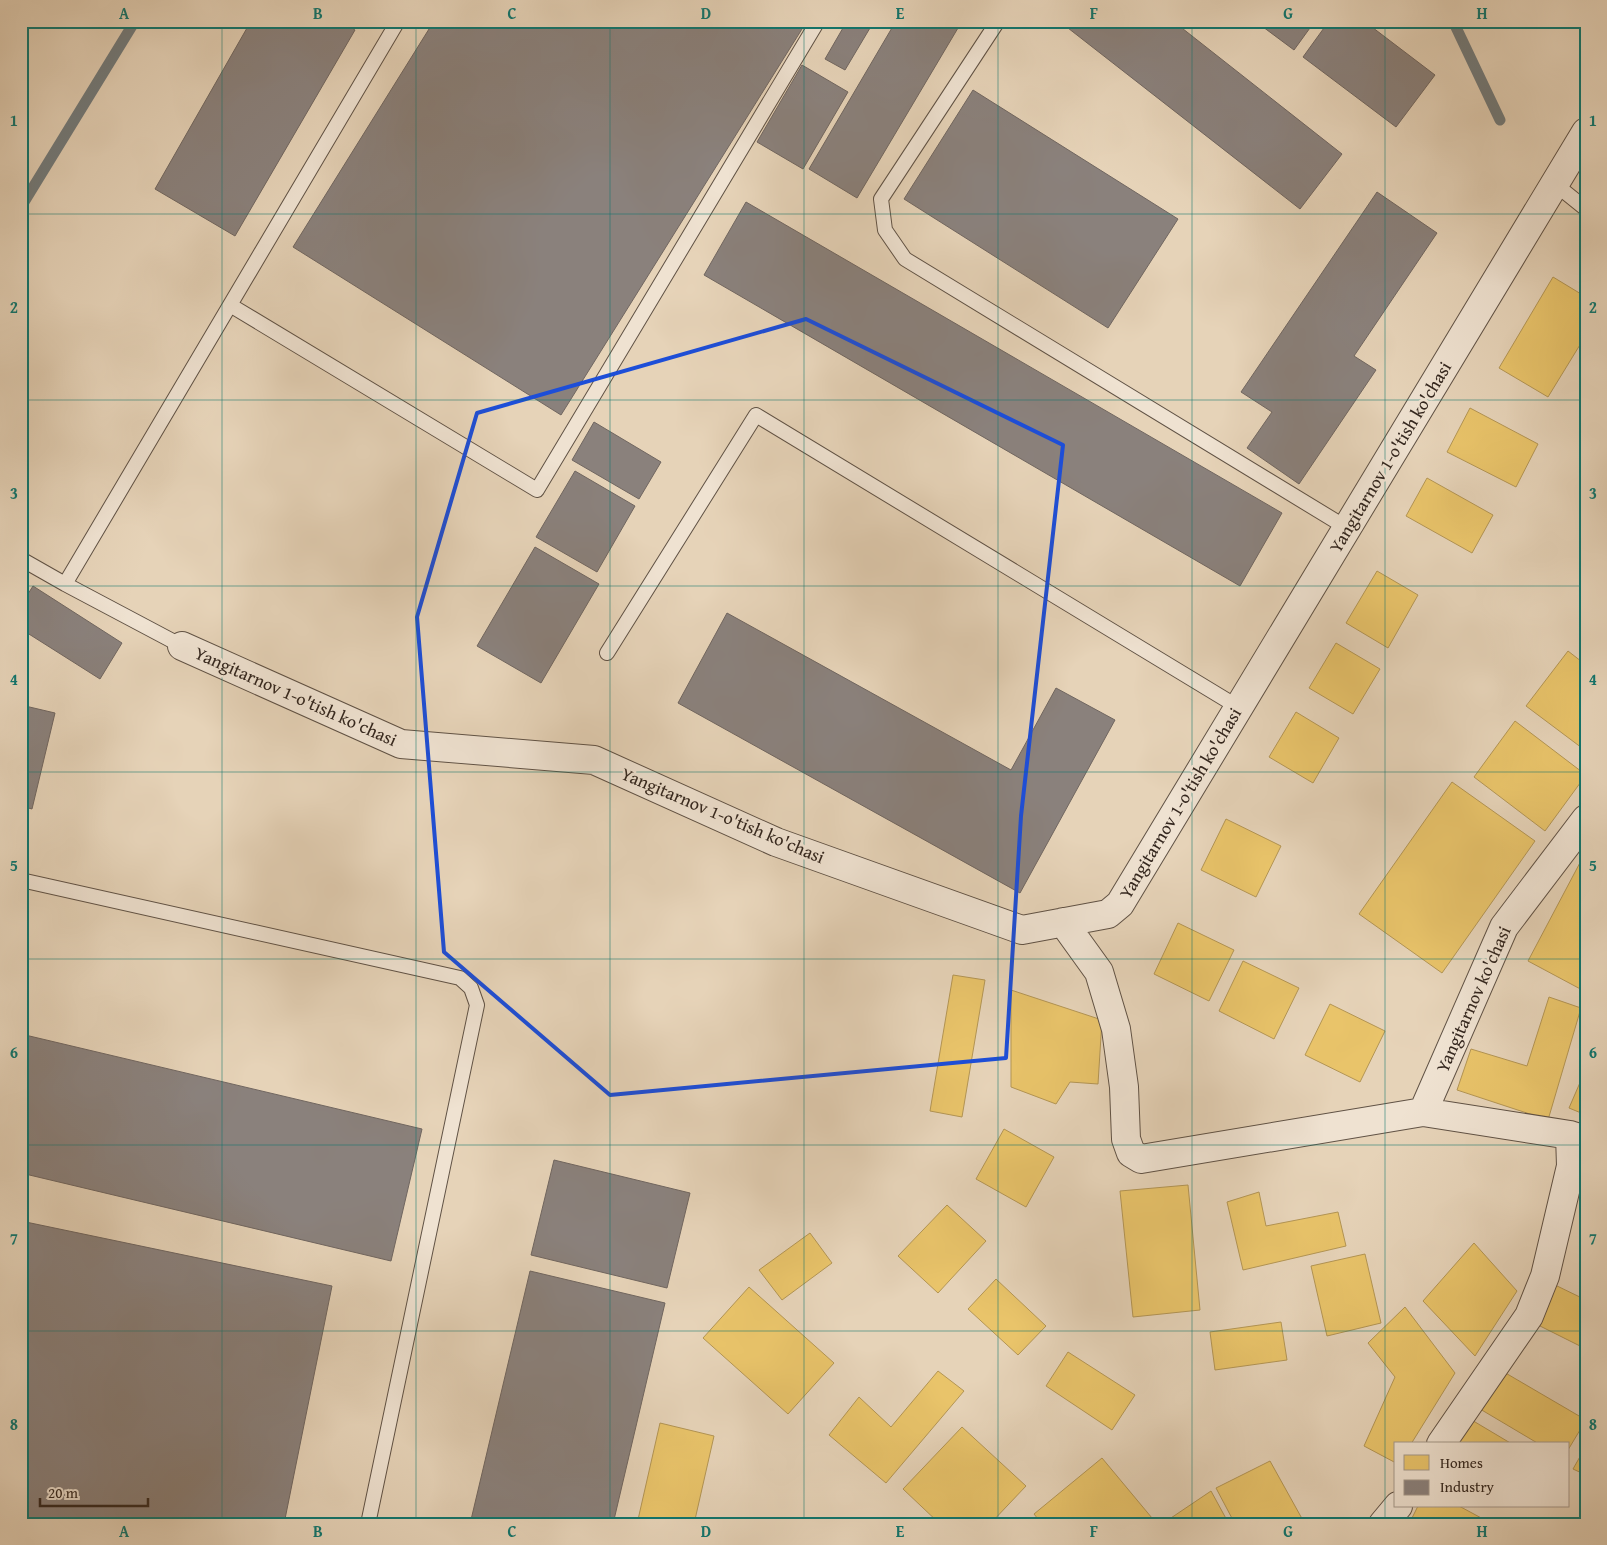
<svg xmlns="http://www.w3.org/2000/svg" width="1607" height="1545" viewBox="0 0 1607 1545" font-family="'Gentium Book Plus',serif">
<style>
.homes{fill:#e9c46a;stroke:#b39554}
.industry{fill:#8a817c;stroke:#706660}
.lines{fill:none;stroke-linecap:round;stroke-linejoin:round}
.stream{stroke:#737c7d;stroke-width:11}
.service-casing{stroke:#605245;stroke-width:16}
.minor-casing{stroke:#605245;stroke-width:30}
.service{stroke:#efe2d1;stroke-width:14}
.minor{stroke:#efe2d1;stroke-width:28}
.marked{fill:none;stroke:#1d4ed8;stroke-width:4;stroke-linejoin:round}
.grid{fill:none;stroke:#0f766e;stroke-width:1;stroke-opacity:0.55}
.labels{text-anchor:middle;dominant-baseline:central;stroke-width:5;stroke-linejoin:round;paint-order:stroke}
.street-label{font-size:18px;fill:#34271f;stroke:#efe2d1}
.neatline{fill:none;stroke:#0f766e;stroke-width:2}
.grid-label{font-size:16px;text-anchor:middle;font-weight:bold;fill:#0f766e}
</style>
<rect width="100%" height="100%" fill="#e6d3b8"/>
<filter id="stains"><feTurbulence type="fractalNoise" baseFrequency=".004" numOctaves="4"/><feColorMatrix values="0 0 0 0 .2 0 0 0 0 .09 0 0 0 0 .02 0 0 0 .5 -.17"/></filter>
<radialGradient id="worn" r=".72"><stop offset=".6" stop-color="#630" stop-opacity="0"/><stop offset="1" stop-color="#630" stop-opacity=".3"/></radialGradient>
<!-- homes -->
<path class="homes" d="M1553 277 1586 297V335L1548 397 1499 368Z
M1470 408 1538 444 1516 487 1447 452Z
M1427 478 1493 515 1472 553 1406 516Z
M1377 571 1418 595 1388 648 1346 623Z
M1336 643 1380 669 1353 714 1309 688Z
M1568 651 1586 665V751L1526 706Z
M1296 712 1339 738 1313 783 1269 757Z
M1515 721 1586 775 1545 831 1474 777Z
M1452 782 1535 841 1442 973 1359 914Z
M1226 819 1281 846 1256 897 1201 870Z
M1583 857 1586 859V992L1528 961Z
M1178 923 1234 950 1209 1001 1154 974Z
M1243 961 1299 988 1274 1039 1219 1011Z
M953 975 985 980 962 1117 930 1111Z
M1011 990 1102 1020 1098 1084 1070 1082 1056 1104 1011 1087Z
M1549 997 1581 1008 1548 1120 1457 1090 1471 1049 1527 1066Z
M1330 1004 1385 1031 1360 1082 1305 1055Z
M1582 1078 1586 1080V1115L1569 1108Z
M1004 1129 1054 1157 1026 1207 976 1179Z
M1586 1171V1201L1574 1178Z
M1188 1185 1200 1310 1133 1317 1120 1191Z
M1259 1192 1266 1226 1338 1212 1346 1246 1243 1270 1227 1202Z
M947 1205 986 1241 938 1293 898 1256Z
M810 1233 832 1263 782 1300 759 1270Z
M1474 1243 1517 1291 1475 1356 1423 1301Z
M1365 1254 1381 1323 1327 1336 1311 1266Z
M996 1279 1046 1326 1018 1355 968 1309Z
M1553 1284 1586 1300V1349L1534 1323Z
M749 1287 834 1363 788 1414 703 1338Z
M1405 1307 1455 1373 1411 1444H1396V1463L1364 1446 1395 1377 1368 1343Z
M1281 1322 1287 1360 1215 1370 1210 1332Z
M1068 1352 1135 1395 1112 1430 1046 1386Z
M1497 1368 1586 1420 1568 1450V1444H1539L1475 1406Z
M938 1371 964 1391 886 1483 829 1435 859 1397 891 1427Z
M1470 1419 1512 1444H1455Z
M660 1423 714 1436 694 1524H637Z
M962 1427 1026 1486 990 1524H940L903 1489Z
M1586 1446V1475L1573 1469Z
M1102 1458 1152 1518 1146 1524H1042L1034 1514Z
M1270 1461 1305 1524H1235L1216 1488Z
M1211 1491 1229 1524H1162Z
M1418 1506H1459L1485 1520 1483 1524H1409Z"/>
<!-- industry -->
<path class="industry" d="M251 21H340L355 30 235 236 155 189Z
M434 21H807L561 415 293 247Z
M847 21H858L870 28 845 70 825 59Z
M896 21H946L958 28 857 198 809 169Z
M1059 21H1173L1342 154 1300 209Z
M1255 21H1315L1294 50Z
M1329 21H1364L1435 75 1396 127 1303 57Z
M802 65 848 92 803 169 757 142Z
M973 90 1178 219 1108 328 904 199Z
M1377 192 1437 233 1354 356 1376 370 1299 484 1247 448 1272 412 1241 392Z
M746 202 1282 513 1240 586 704 275Z
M594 422 661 462 639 499 572 460Z
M575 471 635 506 597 572 536 537Z
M535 547 599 584 541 683 477 646Z
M33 586 122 643 100 679 21 629V605Z
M727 613 1011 770 1056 688 1115 720 1020 893 678 703Z
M21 705 55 713 32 809 21 806Z
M21 1034 422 1129 391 1261 21 1173Z
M554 1160 690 1193 667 1288 531 1255Z
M21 1221 332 1286 284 1524H21Z
M530 1271 665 1303 613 1524H470Z"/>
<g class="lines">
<!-- stream -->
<path class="stream" d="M1453 21 1500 120
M21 207 135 21"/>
<defs>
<path id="service" d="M998 21 881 199 885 230 905 259 1347 528
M1555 184 1586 209
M230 305 537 490 818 21
M21 559 65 584 182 646
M65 584 398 21
M607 653 756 415 1238 707
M21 880 460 978 471 988 477 1005 368 1524"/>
<path id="minor" d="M182 646 401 744 594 760 776 842 1022 930 1108 914 1120 904 1586 132
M1063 922 1099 972 1116 1029 1124 1087 1126 1139 1131 1153 1141 1159 1423 1112 1570 1135 1586 1140
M1423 1112 1504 927 1586 819
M1441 1444 1529 1316 1545 1276 1571 1166 1570 1135
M1383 1524 1398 1506"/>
</defs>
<!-- service casing -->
<use href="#service" class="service-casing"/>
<!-- minor casing -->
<use href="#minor" class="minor-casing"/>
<!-- service -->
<use href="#service" class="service"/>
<!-- minor -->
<use href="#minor" class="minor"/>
</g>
<!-- marked area -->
<path class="marked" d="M806 319 1063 445 1021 816 1006 1058 610 1095 444 952 417 617 477 413Z"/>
<!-- grid -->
<path class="grid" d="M222 21V1524M416 21V1524M610 21V1524M804 21V1524M998 21V1524M1192 21V1524M1385 21V1524M21 214H1586M21 400H1586M21 586H1586M21 772H1586M21 959H1586M21 1145H1586M21 1331H1586"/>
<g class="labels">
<!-- street labels -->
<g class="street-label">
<text transform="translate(1390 457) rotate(-59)">Yangitarnov 1-o'tish ko'chasi</text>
<text transform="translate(296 696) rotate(24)">Yangitarnov 1-o'tish ko'chasi</text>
<text transform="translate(1180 803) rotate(-59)">Yangitarnov 1-o'tish ko'chasi</text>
<text transform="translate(723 815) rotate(23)">Yangitarnov 1-o'tish ko'chasi</text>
<text transform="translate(1473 999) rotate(-66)">Yangitarnov ko'chasi</text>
</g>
</g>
<!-- margin -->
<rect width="1607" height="1545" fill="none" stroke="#e6d3b8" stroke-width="55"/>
<!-- legend -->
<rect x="1394" y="1442" width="175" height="65" fill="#efe2d1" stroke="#a4978a"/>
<rect x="1404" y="1455" width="25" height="15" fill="#e9c46a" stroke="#a4978a"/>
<text x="1440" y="1468" font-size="15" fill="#34271f">Homes</text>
<rect x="1404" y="1480" width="25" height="15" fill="#8a817c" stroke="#a4978a"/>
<text x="1440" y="1492" font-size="15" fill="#34271f">Industry</text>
<!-- scale -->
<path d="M40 1498v8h108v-8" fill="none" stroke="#34271f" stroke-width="2.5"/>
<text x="48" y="1498" font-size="15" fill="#34271f" stroke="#efe2d1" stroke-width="4" paint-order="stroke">20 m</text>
<rect x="28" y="28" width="1552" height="1490" class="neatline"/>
<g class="grid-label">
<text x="124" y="19">A</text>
<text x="318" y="19">B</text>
<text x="512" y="19">C</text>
<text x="706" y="19">D</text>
<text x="900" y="19">E</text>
<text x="1094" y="19">F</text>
<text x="1288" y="19">G</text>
<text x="1482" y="19">H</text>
<text x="14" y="126">1</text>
<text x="1593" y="126">1</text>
<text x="14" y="313">2</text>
<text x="1593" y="313">2</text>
<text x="14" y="499">3</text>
<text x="1593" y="499">3</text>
<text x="14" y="685">4</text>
<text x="1593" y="685">4</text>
<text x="14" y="871">5</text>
<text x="1593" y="871">5</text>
<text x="14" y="1058">6</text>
<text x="1593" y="1058">6</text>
<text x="14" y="1244">7</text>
<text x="1593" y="1244">7</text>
<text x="14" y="1430">8</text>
<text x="1593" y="1430">8</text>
<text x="124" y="1537">A</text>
<text x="318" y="1537">B</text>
<text x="512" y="1537">C</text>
<text x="706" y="1537">D</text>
<text x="900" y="1537">E</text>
<text x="1094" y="1537">F</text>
<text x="1288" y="1537">G</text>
<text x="1482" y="1537">H</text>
</g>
<rect width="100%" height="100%" filter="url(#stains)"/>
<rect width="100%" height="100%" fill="url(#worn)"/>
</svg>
